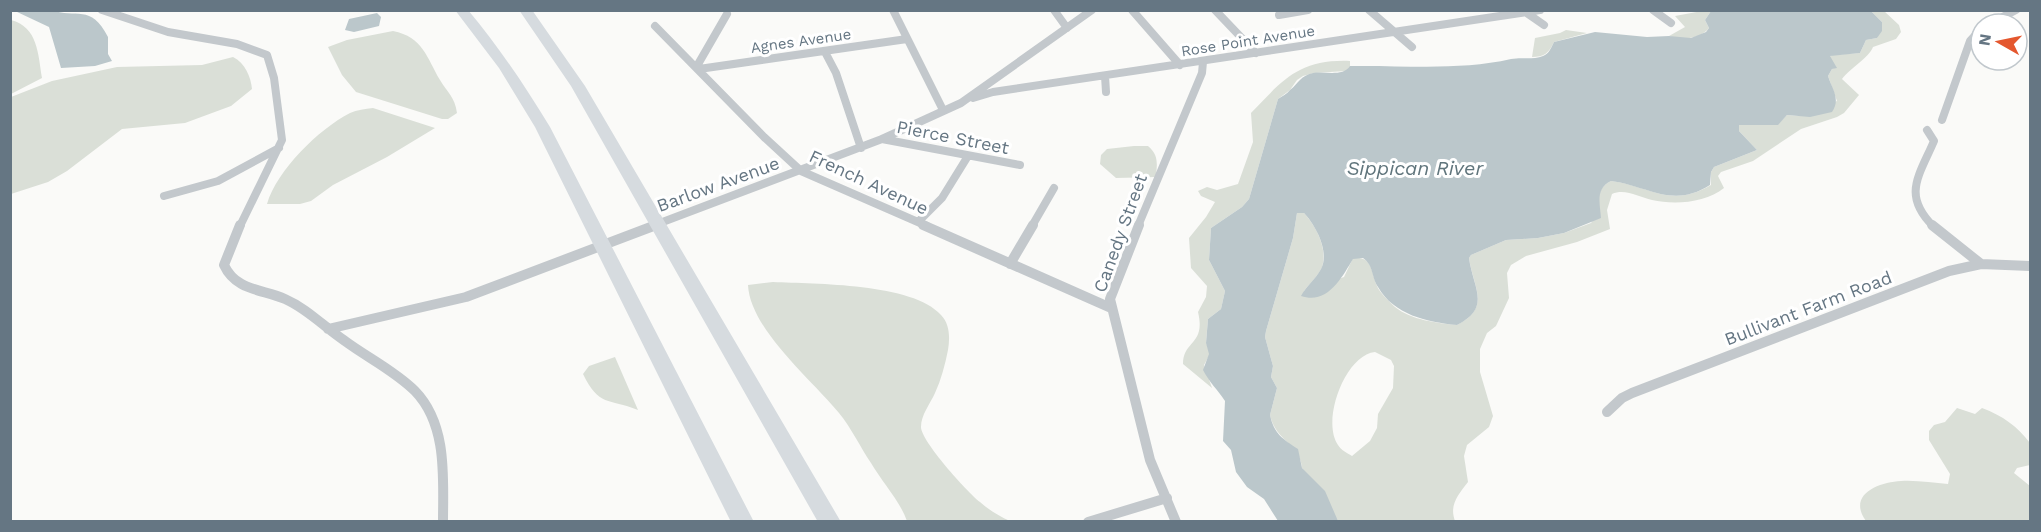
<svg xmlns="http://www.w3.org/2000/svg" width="2041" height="532" viewBox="0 0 2041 532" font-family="'Work Sans',sans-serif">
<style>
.green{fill:#dadfd7;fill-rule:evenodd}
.water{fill:#bbc7cb}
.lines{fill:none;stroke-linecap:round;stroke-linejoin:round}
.minor-far1{stroke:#c3c8cc;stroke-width:8}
.minor{stroke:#c3c8cc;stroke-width:10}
.motorway{fill:#d6dbdf;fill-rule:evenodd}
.labels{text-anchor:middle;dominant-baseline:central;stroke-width:6;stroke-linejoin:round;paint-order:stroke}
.far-street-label{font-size:15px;fill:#657683;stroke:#fff}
.street-label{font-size:18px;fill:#657683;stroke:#fff}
.water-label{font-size:20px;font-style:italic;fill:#60757c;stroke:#fff}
</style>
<rect width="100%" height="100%" fill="#fafaf8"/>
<!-- green -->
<path class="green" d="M1702 11H1711L1705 20 1709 28C1699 40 1682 40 1669 36L1685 27 1675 16Z
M1871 11H1884L1899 25 1901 32 1896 39 1873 47C1869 58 1850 68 1842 79L1859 95 1844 113 1837 117 1801 129 1753 161 1721 172 1718 176 1724 188C1706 203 1674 205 1652 200 1639 197 1625 188 1612 194L1607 210 1610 229 1577 242 1526 256 1511 265 1507 273 1509 298 1496 326 1487 333 1480 349V372L1493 416 1489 427 1467 445 1464 456 1468 482C1458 495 1449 505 1455 521H1338L1302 468C1300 443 1276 442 1270 415L1277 388 1271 377 1273 366 1265 337 1266 331 1293 238 1297 213H1304C1316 226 1328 249 1322 267 1319 275 1309 284 1304 291L1344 277 1353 258C1373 256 1371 272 1377 286 1380 293 1389 301 1395 307 1411 320 1437 323 1457 325 1492 307 1473 287 1469 258L1471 255 1506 240 1538 238 1564 233 1591 223 1600 211C1597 199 1598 187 1611 181 1651 186 1670 209 1711 185V172L1714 167 1757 150 1739 131V125L1778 124 1787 115 1798 116 1837 101 1828 76 1832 69 1836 67 1829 57 1832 55 1860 53 1866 40 1877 38 1882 22ZM1375 352 1391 360 1394 366 1393 388 1378 414 1377 428 1370 441 1352 456C1347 453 1341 450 1338 445 1321 421 1345 355 1375 352Z
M11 20C38 27 38 54 42 78L11 94Z
M1566 30 1587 33 1554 42C1549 53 1544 57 1532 57L1535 38 1560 33Z
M393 31C423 37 427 58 440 80 447 92 455 97 457 113L448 119H442L356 92 342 75 328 47 347 40Z
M233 57C245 63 251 77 252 89L231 106 185 123 122 129 67 171 48 182 11 194V97L52 81 117 67 202 65Z
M1350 61V69L1346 71 1314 73 1303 76 1297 80 1290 90 1278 99 1249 199 1242 207 1211 228 1209 260 1225 291 1221 309 1208 319 1206 342 1210 354 1204 365 1212 388 1183 364C1183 340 1206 345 1198 312L1206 297 1207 286 1191 268 1189 238 1206 217 1215 202 1201 196 1198 191 1207 187 1217 190 1238 184 1253 142 1251 113C1283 80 1299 59 1350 61Z
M373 108 435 128 387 157 333 185 311 201 300 204H267C277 170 319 129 350 113 357 110 365 109 373 108Z
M1134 146H1148C1159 155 1157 164 1156 177L1116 178 1100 164 1101 155 1107 149Z
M773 282C815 284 913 283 941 315 950 324 950 338 948 350 945 365 941 380 935 393 930 404 921 415 921 427 921 441 967 492 980 502 989 510 999 516 1010 521H907C900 501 882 482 871 463 860 447 852 429 839 413 812 380 750 329 748 285Z
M615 357 638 410C608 398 599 407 583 374L589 366Z
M1957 408 1975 414 1982 408C2003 416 2017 426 2030 443V465L2017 468 2014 473 2030 486V521H1866C1847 495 1878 482 1901 481 1917 480 1933 483 1948 484L1950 474 1929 440V431L1934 425 1945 422Z"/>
<!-- water -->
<path class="water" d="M51 10C76 19 91 3 108 37V54L112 61 95 66 61 68 49 27 15 11Z
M1711 11H1871L1882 22V31L1877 38 1866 40 1860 53 1830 56 1837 68 1832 69 1828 76C1832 89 1841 99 1832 112L1810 117 1787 115 1778 125H1739V131L1757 150 1714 167 1711 172 1710 185C1672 209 1649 186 1611 181 1595 189 1600 203 1601 218L1564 233 1538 238 1506 240 1471 255 1469 258C1473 288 1492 307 1457 325 1427 322 1394 315 1378 287 1371 276 1374 266 1363 258L1353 259C1342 277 1328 305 1301 296 1306 286 1316 279 1321 269 1330 252 1316 226 1304 213H1297L1293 238 1266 331 1265 337 1273 366 1271 377 1277 388 1270 415C1274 434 1283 439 1298 449L1302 468 1325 491 1338 521H1278L1264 499 1247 487 1236 472 1231 450 1223 441 1225 401C1218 390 1209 382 1203 370L1209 354 1206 343 1208 319 1221 309 1225 291 1209 260 1211 228 1242 207 1249 199 1278 99C1282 96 1287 94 1290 90 1299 83 1300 76 1313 73 1325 71 1343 77 1350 66 1403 65 1459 71 1511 59 1521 57 1533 60 1543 56 1549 54 1551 48 1554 42L1595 32 1647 37 1669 36 1691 38 1706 32 1709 28 1705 20Z
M377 13 381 17 379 26 354 32 345 30 349 19Z"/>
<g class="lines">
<!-- minor-far1 -->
<path class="minor-far1" d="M102 10 168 32 237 44 267 55 274 78 282 140 240 226
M893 10 943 110
M1054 10 1067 28
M1132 10 1180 65
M1215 10 1256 53
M1369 10 1412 47
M1653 10 1671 23
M1524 11 1544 25
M1279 15 1308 10
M1989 24 2016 10
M655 26 764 137 801 171 927 226
M825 52 836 73 861 148
M697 66 727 14
M699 69 907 39
M1105 76 1106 92
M973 98 993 92 1540 10
M1942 120 1970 41 1981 29
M1927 130 1934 141C1919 176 1902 195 1933 226
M882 139 1020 165
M164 196 218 181 279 148
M918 222 942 198 968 156
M652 226 882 139 961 103 1092 10
M1032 226 1054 188
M1138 226 1202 73 1203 62"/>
<!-- minor -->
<path class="minor" d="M240 225 224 265C236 291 262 289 285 299 308 309 325 328 345 341 368 358 395 371 415 391 448 425 443 479 443 522
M923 225 1111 308
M1139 225 1110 299 1150 460 1176 522
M1932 225 1981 264
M1010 264 1033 225
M328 329 466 297 656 225
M1607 412 1622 398 1632 393 1949 271 1981 264 2030 266
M1088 522 1167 498"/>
<!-- motorway -->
<path class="motorway" d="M455 10H468C499 47 525 86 550 127L754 522H731L535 127 499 68Z
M519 10H532L585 86 841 522H818L571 86Z"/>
</g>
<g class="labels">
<!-- far-street labels -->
<g class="far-street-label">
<text transform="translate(801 41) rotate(-8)">Agnes Avenue</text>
<text transform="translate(1248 41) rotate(-9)">Rose Point Avenue</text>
</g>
<!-- street labels -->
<g class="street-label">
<text transform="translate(953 137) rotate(11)">Pierce Street</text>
<text transform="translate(869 182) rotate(25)">French Avenue</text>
<text transform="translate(718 184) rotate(-20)">Barlow Avenue</text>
<text transform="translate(1120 233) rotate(-70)">Canedy Street</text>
<text transform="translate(1808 308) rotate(-21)">Bullivant Farm Road</text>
</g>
<!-- water labels -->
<g class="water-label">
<text x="1415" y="168">Sippican River</text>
</g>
</g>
<!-- border -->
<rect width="2041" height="532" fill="none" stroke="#657683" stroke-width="24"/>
<!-- north arrow -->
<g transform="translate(1999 42) rotate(279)"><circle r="28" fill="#ffffff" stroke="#c1c8cd" stroke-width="1.5"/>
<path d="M0-4.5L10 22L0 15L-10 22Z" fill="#e4572e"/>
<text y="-9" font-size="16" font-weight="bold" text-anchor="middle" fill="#657683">N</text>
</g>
</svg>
